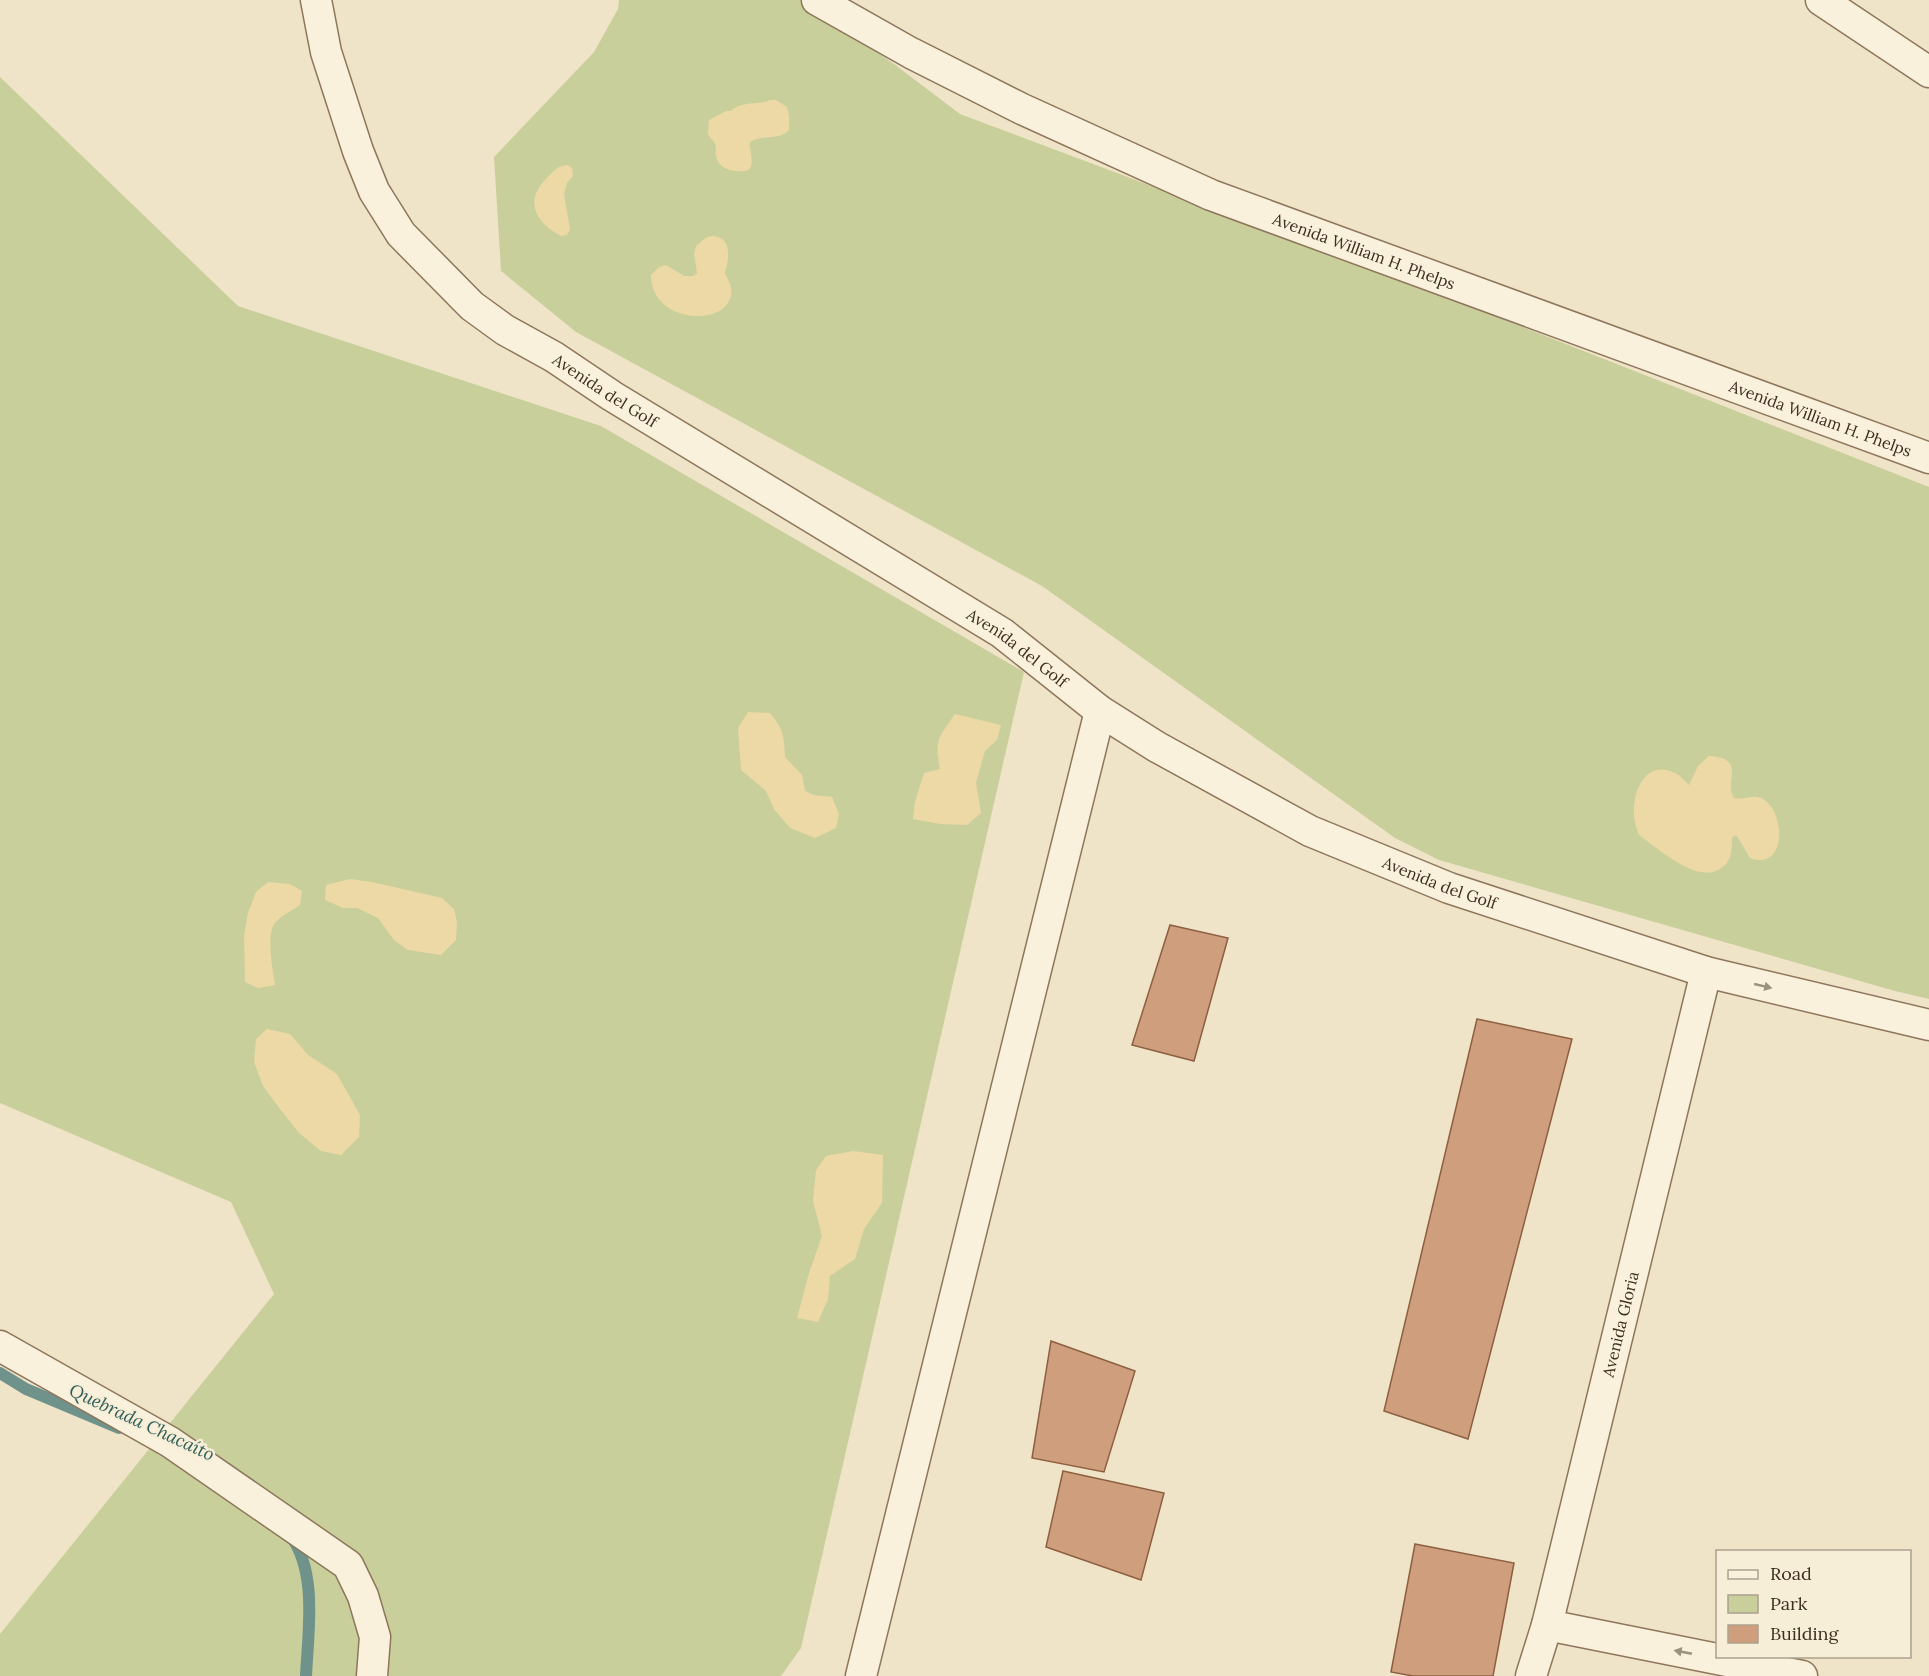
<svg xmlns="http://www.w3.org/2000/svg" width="1929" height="1676" viewBox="0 0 1929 1676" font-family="Lora,serif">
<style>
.green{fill:#c9cf9b}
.sand{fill:#ecd9a5}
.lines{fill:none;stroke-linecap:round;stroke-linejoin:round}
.stream{stroke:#6f938a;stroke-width:12}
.building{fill:#cf9f7d;stroke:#8d5f41;stroke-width:1.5}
.street-casing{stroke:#8d765c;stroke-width:33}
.street{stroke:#faf1dc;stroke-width:30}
.oneway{fill:#9c907e}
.labels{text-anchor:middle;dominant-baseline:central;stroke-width:5;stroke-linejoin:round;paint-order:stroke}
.street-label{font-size:16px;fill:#3d2e20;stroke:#f7eed8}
.water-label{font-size:18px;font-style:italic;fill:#2f5d5a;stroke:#f7eed8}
</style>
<rect width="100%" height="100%" fill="#f0e4c8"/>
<!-- green -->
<path class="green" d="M619 0H804L894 64 960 114 1444 296 1929 487V999L1895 991 1439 860 1395 838 1042 586 576 332 501 271 494 157 594 52 618 9Z
M0 77 238 306 601 426 1024 672 801 1648 781 1676H0V1634L274 1294 231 1202 0 1103Z"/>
<!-- sand -->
<path class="sand" d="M770 100H776L787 107 789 115V130C779 141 762 134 750 142 749 152 755 161 749 170 736 173 719 171 716 156 715 151 717 146 714 142 712 139 709 137 708 134L709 120 726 111H731C742 100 758 106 770 100Z
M568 165 572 168 573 176 567 183 564 194 570 230 567 235 561 236C536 223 524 202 545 180 553 172 556 166 568 165Z
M712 236C733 237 729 259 725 273 728 280 733 287 731 295 726 327 651 324 651 275L659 267 666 265 684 276H693L697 273 694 254 696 246 707 237Z
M748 712 770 713C784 730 784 736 785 757L802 775 805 791 814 795 832 797 839 814 836 828 815 838 790 828 774 809 766 791 741 770 738 728Z
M955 714 1001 725 997 740 985 751 976 783 981 813 967 825 940 824 913 819 915 801 924 773 940 769C934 739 939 738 955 714Z
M1709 756C1748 758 1723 782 1734 798 1743 801 1751 794 1761 798 1786 809 1788 872 1750 858L1737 836H1734L1732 838C1732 851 1732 863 1718 870 1695 882 1659 849 1640 836 1625 812 1638 755 1675 773 1680 775 1685 781 1689 785L1698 766Z
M350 879 372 882 442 898 454 909 457 922 456 940 441 955 408 950 394 940 378 918 357 908H343L325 900 326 885Z
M268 882 290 884 302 891 300 905C293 910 282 915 276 922 265 933 273 970 275 985L258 988 245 982 244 935 248 913 256 892Z
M267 1029 290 1034 308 1055 337 1074 360 1115 359 1137 341 1155 321 1151 299 1133 280 1109 263 1086 254 1062 256 1039Z
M853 1151 883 1155 882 1203 864 1229 855 1259 830 1276 828 1299 818 1322 797 1318 809 1273 822 1236 813 1201 816 1170 826 1156Z"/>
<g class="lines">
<!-- stream -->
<path class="stream" d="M0 1373 26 1389 119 1428
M290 1535C318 1572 308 1632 306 1676"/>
</g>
<!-- building -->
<path class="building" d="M1170 925 1228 938 1194 1061 1132 1045Z
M1477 1019 1572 1039 1468 1439 1384 1411Z
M1051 1341 1135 1371 1104 1472 1032 1458Z
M1063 1471 1164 1493 1141 1580 1046 1547Z
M1415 1544 1514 1563 1493 1676H1413L1391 1672Z"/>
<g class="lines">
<defs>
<g id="street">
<path id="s1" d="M316 0 326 52 358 151 374 191 401 234 472 306 505 330 554 357 612 396 1002 633 1100 711 1157 747 1310 831 1449 888 1706 972 1929 1025"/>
<path id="s2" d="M817 0 911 53 1022 109 1211 195 1929 458"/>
<path d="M1821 0 1929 72"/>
<path d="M0 1346 170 1442 348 1565 363 1596 375 1637 372 1676"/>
<path d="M1547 1625 1802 1676"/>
<path d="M861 1676 1100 711"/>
<path id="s3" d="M1531 1676 1547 1625 1706 972"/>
</g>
</defs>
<!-- street casing -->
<use href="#street" class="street-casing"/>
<!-- street -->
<use href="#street" class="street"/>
</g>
<!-- one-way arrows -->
<defs><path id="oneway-solid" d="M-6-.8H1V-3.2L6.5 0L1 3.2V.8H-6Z" transform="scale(1.5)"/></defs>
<g class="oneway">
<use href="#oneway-solid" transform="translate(1763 986) rotate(13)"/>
<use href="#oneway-solid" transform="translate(1683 1652) rotate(-169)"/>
</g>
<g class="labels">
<!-- street labels -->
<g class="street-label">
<text stroke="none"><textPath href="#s2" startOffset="603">Avenida William H. Phelps</textPath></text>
<text stroke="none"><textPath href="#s1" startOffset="510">Avenida del Golf</textPath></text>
<text stroke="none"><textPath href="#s2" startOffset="1089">Avenida William H. Phelps</textPath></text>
<text stroke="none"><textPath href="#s1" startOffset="996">Avenida del Golf</textPath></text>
<text stroke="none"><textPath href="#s1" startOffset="1482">Avenida del Golf</textPath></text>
<text stroke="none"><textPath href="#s3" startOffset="363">Avenida Gloria</textPath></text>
</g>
<!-- water labels -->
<g class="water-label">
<text transform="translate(142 1422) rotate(25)">Quebrada Chacaíto</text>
</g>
</g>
<!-- legend -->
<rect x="1716" y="1550" width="195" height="108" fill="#f7eed8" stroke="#ada18e" stroke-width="1.5"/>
<rect x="1728" y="1570" width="30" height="9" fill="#faf1dc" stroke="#ada18e" stroke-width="1.5"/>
<text x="1770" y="1580" font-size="18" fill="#3d2e20">Road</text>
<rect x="1728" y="1595" width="30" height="18" fill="#c9cf9b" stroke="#ada18e" stroke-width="1.5"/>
<text x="1770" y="1610" font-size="18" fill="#3d2e20">Park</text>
<rect x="1728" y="1625" width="30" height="18" fill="#cf9f7d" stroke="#ada18e" stroke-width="1.5"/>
<text x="1770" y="1640" font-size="18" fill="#3d2e20">Building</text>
</svg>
